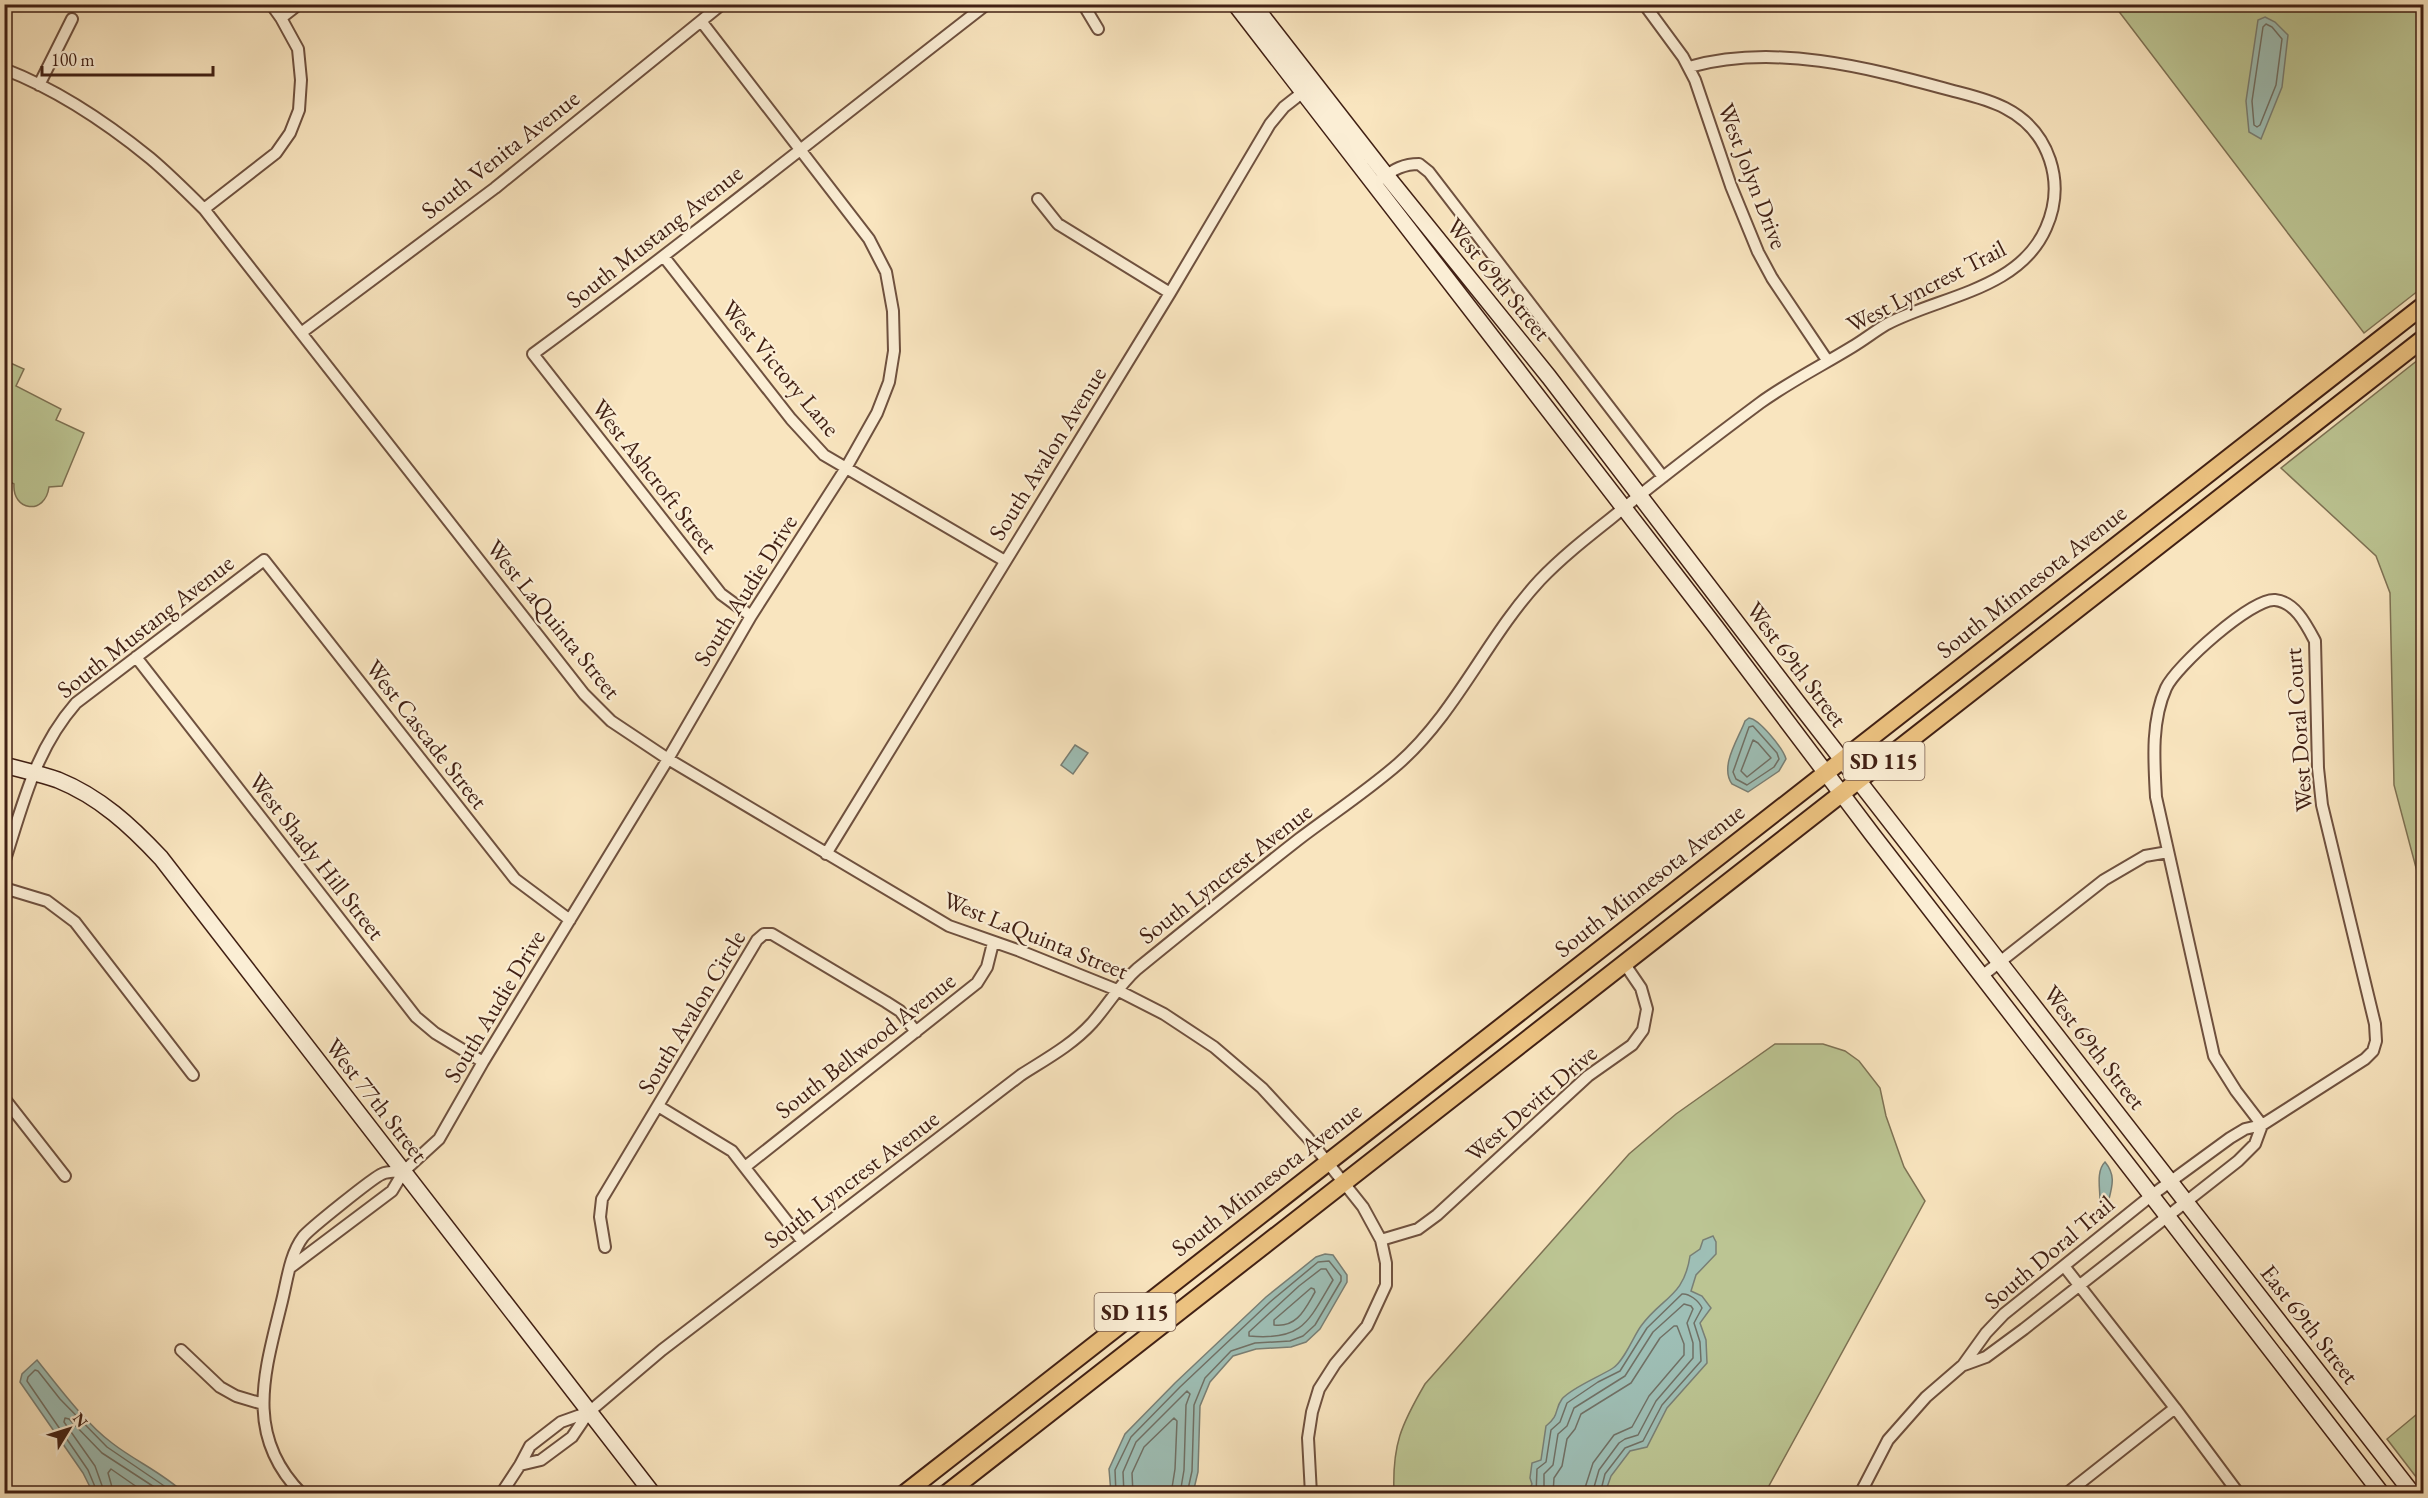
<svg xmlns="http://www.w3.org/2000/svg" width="2428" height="1498" viewBox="0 0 2428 1498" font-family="'EB Garamond',serif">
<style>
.green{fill:#bcc593;stroke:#7e7254;stroke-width:1.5}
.water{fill:#9ebfb6;stroke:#797f75;stroke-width:1.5}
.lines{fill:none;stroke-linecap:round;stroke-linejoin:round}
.shore{stroke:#707065;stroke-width:1.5}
.street-casing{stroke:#6f513f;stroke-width:14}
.secondary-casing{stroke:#412014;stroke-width:18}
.primary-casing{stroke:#412014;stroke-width:20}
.street{stroke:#fbeed5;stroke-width:10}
.secondary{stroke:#fbeed5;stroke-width:15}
.primary{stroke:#ecc280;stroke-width:16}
.labels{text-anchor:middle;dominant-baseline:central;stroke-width:4.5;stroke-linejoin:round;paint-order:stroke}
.shield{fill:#fbeed5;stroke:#795e4e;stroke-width:1.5}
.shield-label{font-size:22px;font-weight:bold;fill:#412014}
.street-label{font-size:24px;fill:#412014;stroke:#fbeed5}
</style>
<rect width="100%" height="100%" fill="#f9e5bf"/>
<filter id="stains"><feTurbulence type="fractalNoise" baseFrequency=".00333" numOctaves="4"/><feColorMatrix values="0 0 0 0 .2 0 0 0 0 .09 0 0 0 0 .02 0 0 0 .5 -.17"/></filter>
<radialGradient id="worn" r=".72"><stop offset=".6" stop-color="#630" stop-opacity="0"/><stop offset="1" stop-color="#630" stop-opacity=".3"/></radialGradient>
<!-- green -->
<path class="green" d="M2114 5H2423V287L2364 333Z
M2423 356V894L2394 785 2390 593 2376 556 2281 468Z
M6 361 24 369 16 386 61 409 56 420 84 433 62 486 49 487C45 516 12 511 14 484L5 479 4 365Z
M1775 1044H1823L1845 1051 1859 1061 1880 1088 1886 1116 1904 1167 1925 1201 1765 1493 1394 1494C1392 1445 1401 1425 1425 1384L1629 1154 1676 1114Z
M2423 1409V1486L2387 1439Z"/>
<!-- water -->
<path class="water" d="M2265 17 2275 22 2288 35 2282 87 2261 139 2249 132 2246 101 2258 20Z
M1749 718C1759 719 1783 748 1786 759L1779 771 1748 792 1732 784C1719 766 1739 738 1745 721Z
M1075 745 1088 753 1073 774 1061 765Z
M2105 1162C2115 1174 2113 1184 2109 1199L2100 1200C2100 1188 2096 1171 2105 1162Z
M1713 1236 1716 1242V1254L1696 1275 1691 1291 1702 1296 1711 1308 1700 1323 1706 1340 1707 1363 1667 1408 1647 1447 1630 1451 1611 1476 1605 1493H1528L1532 1484 1530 1478 1532 1463 1541 1460 1546 1426C1560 1415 1554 1410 1562 1399 1571 1388 1601 1376 1613 1368 1624 1361 1633 1337 1641 1326 1662 1297 1684 1297 1690 1256L1700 1249 1703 1240Z
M1325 1254 1333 1255 1347 1275V1282L1320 1329 1306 1342 1291 1347 1256 1349 1233 1356 1210 1382 1200 1406 1198 1472 1193 1493H1111L1109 1469 1125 1434 1175 1383 1266 1297 1316 1257Z
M37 1360C57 1385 86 1424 112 1443 135 1461 163 1473 184 1493H93L83 1473 20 1382 22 1374Z"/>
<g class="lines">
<!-- shore -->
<path class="shore" d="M2266 24 2272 27 2282 39 2276 85 2260 125 2257 127 2254 125 2252 101 2263 27Z
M1753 726 1777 753 1779 759 1774 767 1747 785 1736 779 1733 772 1749 727Z
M1753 740 1758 743 1771 758 1747 777 1741 771Z
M1321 1269H1326L1333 1280C1308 1322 1303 1341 1249 1336V1332L1299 1286Z
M1311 1288 1314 1289 1315 1292C1305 1309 1297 1328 1274 1325V1320Z
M98 1494 88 1470 27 1381 28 1377 35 1370 38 1371 60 1399 107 1447 176 1494
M105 1494 95 1466 64 1422 65 1418 69 1419 102 1453 165 1494
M114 1494 108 1473 111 1469 147 1494
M1116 1494 1115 1470 1131 1437 1180 1387 1270 1302 1318 1262 1329 1261 1341 1276V1281L1315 1325 1303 1336 1290 1341 1255 1343 1231 1351 1205 1378 1194 1405 1192 1471 1187 1494
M1124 1494 1123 1472 1136 1442 1187 1391 1190 1394 1186 1405 1184 1470 1180 1494
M1133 1494 1132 1473 1144 1447 1174 1418 1177 1421 1175 1469 1171 1494
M1536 1494 1537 1469 1546 1462 1551 1430 1560 1422 1567 1403 1598 1382 1620 1371 1647 1328 1682 1294C1689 1293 1699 1301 1702 1308L1694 1323 1700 1342 1701 1361 1662 1405 1643 1441 1625 1448 1605 1474 1600 1494
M1544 1494V1474L1553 1465 1558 1434 1567 1426 1574 1408 1625 1376 1653 1332 1684 1304 1691 1306 1693 1309 1687 1323 1693 1343V1358L1656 1401 1638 1435 1625 1439 1619 1443 1599 1470 1592 1494
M1553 1494 1554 1478 1562 1466 1567 1439 1575 1429 1581 1414 1631 1383 1660 1338 1674 1326H1677L1684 1344V1355L1649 1396 1632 1427 1614 1435 1593 1463 1583 1494"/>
<defs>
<path id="street" d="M1083 4 1098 29
M1644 4 1683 57 1695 80 1731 186 1758 252 1772 278 1827 360
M281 18 299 4
M4 69C56 89 107 123 150 158 169 174 187 192 204 209L584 694 611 721 668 759 949 926 1020 951 1117 990 1164 1014 1214 1047 1262 1088 1308 1138 1363 1207 1381 1240 1386 1263V1285L1367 1326 1335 1364 1319 1389 1312 1412 1308 1438 1311 1494
M39 85 72 19
M1381 179C1394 169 1404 164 1419 164L1429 172 1663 477
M1038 199 1058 224 1170 293
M204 209 276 153 290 133 299 110 301 80 298 49 281 18 271 4
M664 257 791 419 824 455 1005 561
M301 333 495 188 722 4
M751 616 721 594 533 354C687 241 836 121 987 4
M136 657 416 1017 435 1033 483 1062
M826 854 1170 293 1270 124 1284 107 1307 89
M4 863C23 804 35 750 76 703L264 560 515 879 570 920
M4 888 47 901 75 922 193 1075
M1982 976 2104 880 2145 856 2168 852
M4 1098 65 1176
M658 1106 732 1151 803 1242
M745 1167 977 983 987 967 993 943
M1381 1240 1418 1229 1437 1215 1588 1076 1632 1045 1643 1030 1647 1009 1641 988 1624 963
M605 1247 600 1217 602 1199 757 940 764 934H772L886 1002 900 1011 916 1032
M2064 1266 2175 1408 2066 1494
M291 1267 392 1191 404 1171 439 1139 483 1062 668 759 751 616 846 468 877 413 889 382 894 351 893 311 886 272 869 239 701 21
M181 1350 220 1387 236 1396 263 1404
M1964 1365 1986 1357 2024 1329 2238 1161 2255 1144 2262 1125
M2175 1408 2239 1494
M520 1465 541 1460 572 1437 589 1412 662 1350 1021 1075C1046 1059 1072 1045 1092 1023 1108 1005 1119 985 1137 969 1191 925 1244 882 1299 839 1332 814 1367 791 1398 764 1457 712 1487 637 1540 580 1561 558 1585 539 1609 520 1658 480 1709 441 1760 403 1789 382 1821 366 1852 347 1864 340 1875 331 1887 324 1940 296 2019 290 2046 228 2066 183 2050 131 2005 108 1988 99 1969 95 1950 90 1866 67 1774 43 1689 67
M302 1494C243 1435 265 1371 282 1301 287 1281 290 1254 303 1237 308 1230 374 1177 382 1174 388 1171 398 1172 404 1171
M501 1494 520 1465 530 1446 561 1422 589 1412
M1860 1494 1888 1440 1926 1397 1963 1365 1986 1333 2004 1314 2152 1195 2230 1138 2245 1129 2262 1125 2365 1059 2373 1051 2376 1041 2375 1024 2322 805 2318 768 2315 641C2306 624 2295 602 2275 600 2252 598 2176 666 2166 688 2151 721 2154 761 2156 797L2214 1056 2236 1091 2262 1125"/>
<path id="secondary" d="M1235 4 1715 626 1872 834 2382 1494
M1253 4 1386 175 1549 377 1798 703 2413 1494
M4 765C22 770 41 774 58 780 100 797 131 826 161 858L653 1494"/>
<path id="primary" d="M904 1494 2424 305
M946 1494 2424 338"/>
</defs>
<!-- street casing -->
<use href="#street" class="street-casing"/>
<!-- secondary casing -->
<use href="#secondary" class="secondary-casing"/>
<!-- primary casing -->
<use href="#primary" class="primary-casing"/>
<!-- street -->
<use href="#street" class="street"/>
<!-- secondary -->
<use href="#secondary" class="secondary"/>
<!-- primary -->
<use href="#primary" class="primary"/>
</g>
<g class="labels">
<!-- shield labels -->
<g class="shield">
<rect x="1843.5" y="742" width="81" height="38" rx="4.5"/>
<rect x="1094.5" y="1293" width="81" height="38" rx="4.5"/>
</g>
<g class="shield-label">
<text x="1884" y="761">SD 115</text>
<text x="1135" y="1312">SD 115</text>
</g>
<!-- street labels -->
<g class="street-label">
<text transform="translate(500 154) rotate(-38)">South Venita Avenue</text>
<text transform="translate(1753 176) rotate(69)">West Jolyn Drive</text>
<text transform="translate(654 236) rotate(-38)">South Mustang Avenue</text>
<text transform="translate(1499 279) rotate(51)">West 69th Street</text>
<text transform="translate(1926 286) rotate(-27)">West Lyncrest Trail</text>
<text transform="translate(781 368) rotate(50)">West Victory Lane</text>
<text transform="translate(1047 453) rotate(-58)">South Avalon Avenue</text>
<text transform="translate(655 476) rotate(52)">West Ashcroft Street</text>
<text transform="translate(2031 581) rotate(-38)">South Minnesota Avenue</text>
<text transform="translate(745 590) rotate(-58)">South Audie Drive</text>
<text transform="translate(554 619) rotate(51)">West LaQuinta Street</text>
<text transform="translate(145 626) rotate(-38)">South Mustang Avenue</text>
<text transform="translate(1797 664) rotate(53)">West 69th Street</text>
<text transform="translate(2298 730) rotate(-94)">West Doral Court</text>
<text transform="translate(427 734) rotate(52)">West Cascade Street</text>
<text transform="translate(317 856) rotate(52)">West Shady Hill Street</text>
<text transform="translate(1225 873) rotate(-38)">South Lyncrest Avenue</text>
<text transform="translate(1649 880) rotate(-38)">South Minnesota Avenue</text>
<text transform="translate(1036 935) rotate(22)">West LaQuinta Street</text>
<text transform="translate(494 1006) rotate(-59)">South Audie Drive</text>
<text transform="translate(691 1012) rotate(-59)">South Avalon Circle</text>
<text transform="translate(865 1045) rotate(-38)">South Bellwood Avenue</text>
<text transform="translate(2095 1047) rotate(52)">West 69th Street</text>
<text transform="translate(377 1100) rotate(52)">West 77th Street</text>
<text transform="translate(1531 1103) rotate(-41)">West Devitt Drive</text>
<text transform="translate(851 1179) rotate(-37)">South Lyncrest Avenue</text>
<text transform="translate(1266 1179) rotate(-38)">South Minnesota Avenue</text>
<text transform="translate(2049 1252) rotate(-40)">South Doral Trail</text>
<text transform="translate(2310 1324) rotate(52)">East 69th Street</text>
</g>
</g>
<!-- margin -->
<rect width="2428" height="1498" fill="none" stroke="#f9e5bf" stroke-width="24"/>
<rect x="6" y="6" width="2416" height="1486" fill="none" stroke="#412014" stroke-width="3"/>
<rect x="12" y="12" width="2404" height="1474" fill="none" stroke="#412014" stroke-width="1.5"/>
<!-- north arrow -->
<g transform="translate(69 1429) rotate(52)" stroke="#fbeed5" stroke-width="4.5" paint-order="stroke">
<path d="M0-4.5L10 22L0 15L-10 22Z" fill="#412014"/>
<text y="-9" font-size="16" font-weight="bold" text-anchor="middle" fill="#412014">N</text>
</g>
<!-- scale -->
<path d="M42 66v9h171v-9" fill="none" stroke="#412014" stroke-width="3"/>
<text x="51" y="66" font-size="18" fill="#412014" stroke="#fbeed5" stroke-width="4.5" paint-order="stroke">100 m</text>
<rect width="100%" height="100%" filter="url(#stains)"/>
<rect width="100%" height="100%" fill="url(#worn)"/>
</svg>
